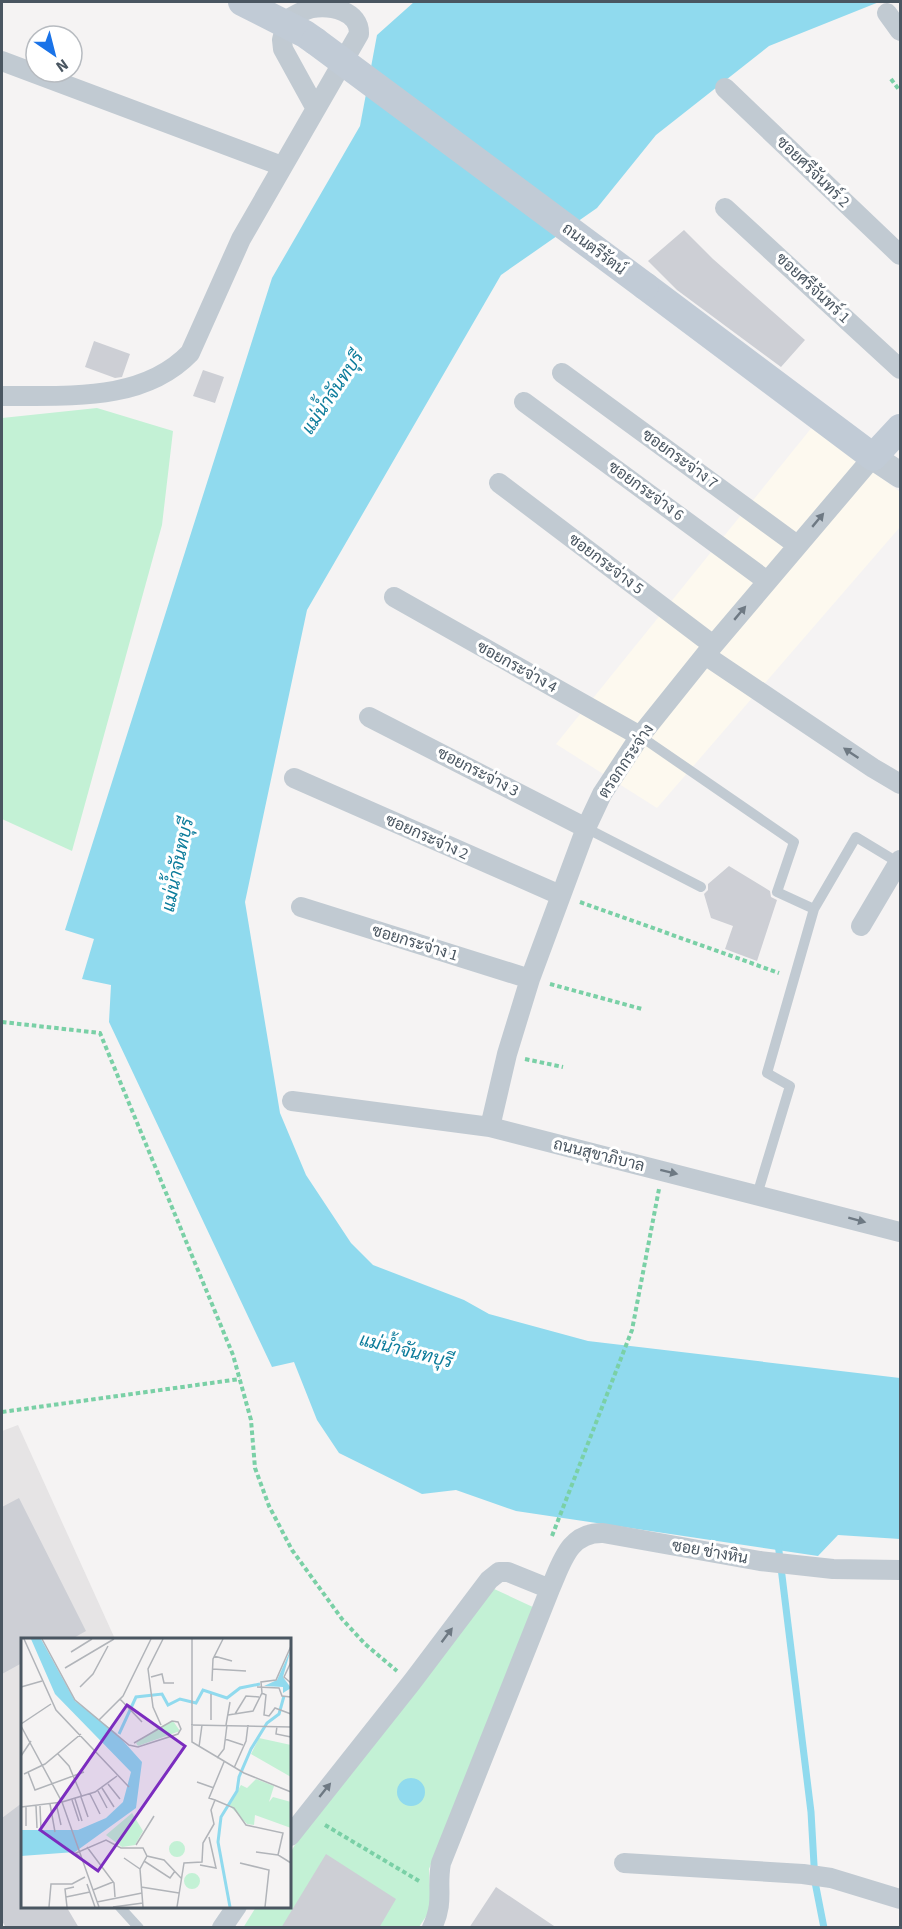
<svg xmlns="http://www.w3.org/2000/svg" width="902" height="1929" viewBox="0 0 902 1929" font-family="'Source Sans 3',Sarabun,sans-serif">
<style>
.commercial{fill:#fdf9ef}
.education{fill:#e6e4e5}
.green{fill:#c3f1d5}
.water{fill:#90daee}
.lines{fill:none;stroke-linecap:round;stroke-linejoin:round}
.stream{stroke:#90daee;stroke-width:7}
.building{fill:#cdcfd5}
.path{stroke:#7ad0a6;stroke-width:4;stroke-dasharray:4.5 3;stroke-linecap:butt}
.service{stroke:#c1cad2;stroke-width:10}
.minor{stroke:#c1cad2;stroke-width:20}
.tertiary{stroke:#c1cad2;stroke-width:26}
.secondary{stroke:#c1cbd6;stroke-width:28}
.secondary-bridge{stroke:#c1cbd6;stroke-width:28}
.oneway{fill:#6e7983}
.labels{text-anchor:middle;dominant-baseline:central;stroke-width:6;stroke-linejoin:round;paint-order:stroke}
.street-label{font-size:16px;fill:#4a5661;stroke:#fff}
.water-label{font-size:18px;font-style:italic;fill:#0c7c9b;stroke:#fff}
.inset-river{fill:none;stroke:#90daee;stroke-width:3}
.inset-road{fill:none;stroke:#b1b4b9;stroke-width:1.5}
.view{fill:#7b2cbf;fill-opacity:0.15;stroke:#7b2cbf;stroke-width:3}
.inset-edge{fill:none;stroke:#4a5661;stroke-width:3}
</style>
<rect width="100%" height="100%" fill="#f5f3f3"/>
<!-- commercial -->
<path class="commercial" d="M813 426 900 492V527L657 808 556 744Z"/>
<!-- education -->
<path class="education" d="M18 1425 115 1639 22 1640V1849L2 1862V1431Z"/>
<!-- green -->
<path class="green" d="M97 408 173 431 162 525 72 851 2 819V418Z
M492 1588 535 1608 429 1869 431 1909 419 1927 243 1928 256 1907 290 1906V1853L304 1830Z"/>
<!-- water -->
<path class="water" d="M414 2H879L769 46 656 135 597 208 501 275 307 610 245 902 280 1113 306 1175 351 1243 373 1265 464 1300 489 1314 588 1341 900 1378V1539L838 1535 818 1556 516 1511 456 1490 422 1494 339 1453 317 1420 294 1362 272 1367 109 1022 111 985 82 979 94 939 65 930 272 278 360 126 377 35Z
M397 1792a14 14 0 1 1 28 0a14 14 0 1 1-28 0Z"/>
<g class="lines">
<!-- stream -->
<path class="stream" d="M778 1543 811 1812 815 1882 824 1928"/>
</g>
<!-- building -->
<path class="building" d="M684 230 713 259 805 340 781 367 677 290 648 261Z
M94 341 130 354 122 377 115 378 85 367Z
M203 370 224 377 215 403 193 396Z
M729 866 770 891 771 897 777 900 757 961 725 949 733 926 711 918 704 894 708 890V884Z
M19 1498 86 1631 70 1640H22V1663L2 1674V1507Z
M22 1803V1906H66L79 1928H6L2 1921V1818Z
M326 1854 396 1899 379 1928H281Z
M496 1887 557 1928H469Z"/>
<g class="lines">
<!-- path -->
<path class="path" d="M891 79 900 91
M580 902 779 973
M550 984 642 1009
M2 1022 100 1033 233 1355 251 1420 255 1468 269 1506 292 1550 342 1619 365 1644 397 1671
M525 1059 563 1067
M2 1412 240 1379
M552 1536 632 1330 659 1189
M325 1825 419 1881"/>
<!-- service -->
<path class="service" d="M640 736 794 842 777 892 814 909 856 837 899 863
M586 828 701 887
M757 1195 790 1086 767 1073 814 909
M119 1906 139 1928"/>
<!-- minor -->
<path class="minor" d="M887 13 900 31
M286 24 282 40 283 49 316 109
M2 61 282 166
M725 88 900 255
M725 208 900 369
M562 373 797 545
M2 396C65 395 142 403 190 353L241 239 359 34C360 11 331 5 312 8 304 10 297 14 290 18
M524 402 767 581
M499 483 713 645
M394 597 640 736
M705 655 873 768 900 784
M369 717 586 828
M294 778 560 895
M301 907 530 979
M861 926 900 860
M292 1101 490 1127 900 1232
M490 1127 507 1054 530 979 586 828 602 794 640 736 705 655 873 457
M290 1836 412 1682 489 1580 499 1572H508L550 1589
M624 1863 803 1874 831 1878 900 1899
M222 1928 237 1906
M432 1928C445 1900 436 1889 441 1863L550 1589C562 1562 569 1532 603 1533L760 1561 833 1569 900 1570"/>
<!-- tertiary -->
<path class="tertiary" d="M873 457 900 475"/>
<!-- secondary -->
<path class="secondary" d="M242 2 305 34 315 41
M645 286 873 457 900 428"/>
<!-- secondary-bridge -->
<path class="secondary-bridge" d="M315 41 645 286"/>
</g>
<!-- one-way arrows -->
<defs><path id="oneway-solid" d="M-6-.8H1V-3.2L6.5 0L1 3.2V.8H-6Z" transform="scale(1.5)"/></defs>
<g class="oneway">
<use href="#oneway-solid" transform="translate(818 520) rotate(-50)"/>
<use href="#oneway-solid" transform="translate(740 613) rotate(-50)"/>
<use href="#oneway-solid" transform="translate(851 753) rotate(-146)"/>
<use href="#oneway-solid" transform="translate(669 1172) rotate(14)"/>
<use href="#oneway-solid" transform="translate(857 1220) rotate(15)"/>
<use href="#oneway-solid" transform="translate(447 1635) rotate(-53)"/>
<use href="#oneway-solid" transform="translate(325 1790) rotate(-51)"/>
</g>
<g class="labels">
<!-- street labels -->
<g class="street-label">
<text transform="translate(813 172) rotate(44)">ซอยศรีจันทร์ 2</text>
<text transform="translate(594 249) rotate(37)">ถนนตรีรัตน์</text>
<text transform="translate(813 288) rotate(43)">ซอยศรีจันทร์ 1</text>
<text transform="translate(680 459) rotate(36)">ซอยกระจ่าง 7</text>
<text transform="translate(646 491) rotate(36)">ซอยกระจ่าง 6</text>
<text transform="translate(606 564) rotate(37)">ซอยกระจ่าง 5</text>
<text transform="translate(517 667) rotate(29)">ซอยกระจ่าง 4</text>
<text transform="translate(626 761) rotate(-56)">ตรอกกระจ่าง</text>
<text transform="translate(478 772) rotate(27)">ซอยกระจ่าง 3</text>
<text transform="translate(427 837) rotate(24)">ซอยกระจ่าง 2</text>
<text transform="translate(415 943) rotate(17)">ซอยกระจ่าง 1</text>
<text transform="translate(599 1155) rotate(14)">ถนนสุขาภิบาล</text>
<text transform="translate(710 1552) rotate(10)">ซอย ช่างหิน</text>
</g>
<!-- water labels -->
<g class="water-label">
<text transform="translate(333 393) rotate(-56)">แม่น้ำจันทบุรี</text>
<text transform="translate(178 865) rotate(-78)">แม่น้ำจันทบุรี</text>
<text transform="translate(406 1351) rotate(14)">แม่น้ำจันทบุรี</text>
</g>
</g>
<!-- overview -->
<g transform="translate(21 1638)">
<rect width="270" height="270" fill="#f5f3f3"/>
<path d="M152 83 159 93 117 108 115 105 136 90ZM238 100 270 107V139L230 116ZM235 141 253 148 248 164 252 159 270 164V190L234 177 233 187 226 186 208 167 220 147 226 150ZM111 175 122 193 114 207 101 209 85 197ZM148 211a8 8 0 1 1 16 0a8 8 0 1 1-16 0ZM163 243a8 8 0 1 1 16 0a8 8 0 1 1-16 0Z" fill="#c3f1d5"/>
<path d="M10 1H20L54 63 95 95 121 124 115 170 54 214 0 218V192H57L85 180 102 164 110 134 34 56ZM270 11 262 39 270 50 262 55V49L243 48 256 42Z" fill="#90daee"/>
<path class="inset-river" d="M98 96 115 59 141 56 147 67 159 61 175 65 182 52 206 60 219 50 239 46M209 269 197 204 200 179 216 153 218 139 230 111 246 85 258 76 263 58"/>
<path class="inset-road" d="M3 1 35 72 108 149M21 1 54 62 108 107 117 109 157 96 160 91 157 84 151 83 113 105M171 1V104L223 135 270 154M50 14 71 1M193 18 211 23M270 24 263 39 270 45M44 30 93 1M191 31 225 33M130 39 141 36 143 45H153M191 43 192 21 202 1M0 49 21 43M59 49 72 36 87 8M236 49 258 50 261 58 270 59M241 55 240 44 255 42 270 8M190 56V82M99 61 121 84M214 76 225 58 238 59M207 77 232 73 241 55 245 57 243 77 248 78 254 70 270 76M78 82 102 58 130 1M0 86 30 66M140 87 132 69 127 31 142 1M170 87 270 89M205 87 209 64M0 88 41 164 74 154 96 138M256 88 255 96 270 99M204 101 222 107M178 109 181 87M37 116 48 128 61 159M0 118 10 103M196 120 203 111 206 87M213 130 225 103 227 87M7 134 14 152 63 134M3 136 24 126 60 96M176 144 193 150M87 146 99 161M81 150 93 169M77 153 86 170M69 156 79 176M60 159 67 179M54 161 61 183M51 162 58 183M194 162 213 170 225 187 262 195 257 217 270 225M35 165 40 187M29 166 34 194M15 168 16 190M19 168 20 192M0 169 41 164 78 269M5 188V169M115 207 133 178M66 209 93 245 94 259M235 214 257 217M59 219 55 215 85 202 100 210H122L126 218 143 222 160 240M103 220 119 231M123 223 149 240 154 233M219 225 248 232 244 269M179 227 195 230 188 199M66 246 74 269M120 249 158 255M72 252 92 244M45 259 69 254M76 264 121 255M28 269 30 246H51L64 239M46 269 44 251 53 249M92 269 122 265M122 269 119 231 126 218M156 269 163 225 181 224 182 205 193 186 190 172 194 162 188 160 203 124"/>
<path class="view" d="M106 67 164 108 77 233 19 192Z"/>
<rect width="270" height="270" class="inset-edge"/>
</g>
<!-- border -->
<rect width="902" height="1929" fill="none" stroke="#4a5661" stroke-width="6"/>
<!-- north arrow -->
<g transform="translate(54 54) rotate(145)"><circle r="28" fill="#ffffff" stroke="#b7bbc0" stroke-width="1.5"/>
<path d="M0-4.5L10 22L0 15L-10 22Z" fill="#1a73e8"/>
<text y="-9" font-size="16" font-weight="bold" text-anchor="middle" fill="#4a5661">N</text>
</g>
</svg>
